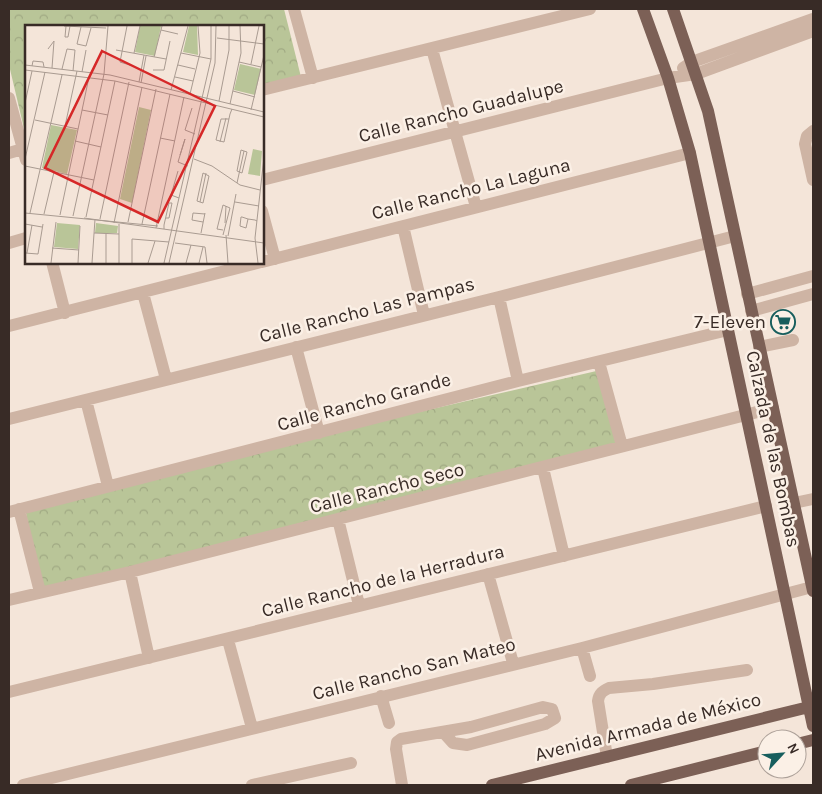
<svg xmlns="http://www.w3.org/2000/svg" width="822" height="794" viewBox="0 0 822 794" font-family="Karla,sans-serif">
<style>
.park{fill:url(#park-crowns)}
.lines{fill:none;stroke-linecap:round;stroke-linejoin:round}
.minor{stroke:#ceb4a4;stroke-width:12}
.major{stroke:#7c6056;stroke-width:12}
.labels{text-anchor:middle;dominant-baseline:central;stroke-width:5;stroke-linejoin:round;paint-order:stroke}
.street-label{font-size:19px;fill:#382b26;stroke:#fbf0e6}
.poi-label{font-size:19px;fill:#382b26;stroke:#fbf0e6;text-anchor:end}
.inset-road{fill:none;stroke:#a99b91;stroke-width:1}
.view{fill:#d62828;fill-opacity:0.15;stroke:#d62828;stroke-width:2.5}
.inset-edge{fill:none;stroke:#382b26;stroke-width:2.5}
</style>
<defs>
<pattern id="park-crowns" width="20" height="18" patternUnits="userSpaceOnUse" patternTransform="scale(1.25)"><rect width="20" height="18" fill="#b9c598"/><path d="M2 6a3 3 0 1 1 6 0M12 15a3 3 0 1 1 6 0" fill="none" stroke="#a0a983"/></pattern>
</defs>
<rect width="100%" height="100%" fill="#f4e5d9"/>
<!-- park -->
<path class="park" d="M9 9H284L301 77 263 86 262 26H26V137L9 65Z
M605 369 624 444 41 591 26 513 319 435Z"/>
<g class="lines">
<!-- minor -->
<path class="minor" d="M294 9 313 78
M432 49 476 207
M683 68 692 62 813 19
M262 90 590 9
M9 98 26 160
M813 131 807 136 805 144 813 180
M9 153 26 148
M262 180 668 78 696 74 813 31
M262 211 275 259
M403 226 424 315
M9 243 26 238
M52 262 65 313
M262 262 690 153
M143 293 166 379
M747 294 813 276
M499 297 518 381
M751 311 813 294
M9 326 261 262
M296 347 319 433
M759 347 793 340
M599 362 622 446
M86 400 108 486
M9 419 499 297 735 236
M543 468 564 556
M794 503 813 499
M19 509 40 592
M9 512 518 381 728 330
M338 519 359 605
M130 572 149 658
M488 574 513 663
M9 600 130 572 773 408
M228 640 252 728
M582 648 590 676
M9 692 766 506
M381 696 389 723
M607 757 598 701C599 693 603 691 609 688L653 684 747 670
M23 785 582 648 812 587
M252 785 351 763
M402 785 396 749 397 742 401 739 471 727 543 707 552 709 555 718 545 724 467 745 453 743 444 733"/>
<!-- major -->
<path class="major" d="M643 9 668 78 690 153 813 726
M673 9 708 111 813 591
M797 744 813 740
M492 785 813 706
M631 785 767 751"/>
</g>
<!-- icons -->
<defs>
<symbol id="supermarket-ring" viewBox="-11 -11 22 22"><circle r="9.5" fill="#fbf0e6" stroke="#175e5d" stroke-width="1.5"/><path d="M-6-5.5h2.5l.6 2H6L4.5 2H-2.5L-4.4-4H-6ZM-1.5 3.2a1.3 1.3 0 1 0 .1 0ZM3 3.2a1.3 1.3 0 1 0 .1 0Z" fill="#175e5d"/></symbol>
</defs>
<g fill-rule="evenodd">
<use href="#supermarket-ring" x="769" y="308" width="28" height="28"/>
</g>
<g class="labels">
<!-- street labels -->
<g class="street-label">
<text transform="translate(461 111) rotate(-14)">Calle Rancho Guadalupe</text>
<text transform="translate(471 189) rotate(-14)">Calle Rancho La Laguna</text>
<text transform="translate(367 310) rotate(-14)">Calle Rancho Las Pampas</text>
<text transform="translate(364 402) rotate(-15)">Calle Rancho Grande</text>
<text transform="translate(773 449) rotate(78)">Calzada de las Bombas</text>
<text transform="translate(387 488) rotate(-14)">Calle Rancho Seco</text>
<text transform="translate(383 581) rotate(-14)">Calle Rancho de la Herradura</text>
<text transform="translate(414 669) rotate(-14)">Calle Rancho San Mateo</text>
<text transform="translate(648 727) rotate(-14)">Avenida Armada de México</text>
</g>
<!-- poi labels -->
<g class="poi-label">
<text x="766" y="322">7-Eleven</text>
</g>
</g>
<!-- overview -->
<g transform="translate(25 25)">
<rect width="239" height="239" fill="#f4e5d9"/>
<path d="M115 1H136L130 31 110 27ZM164 1H172L173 30 158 27ZM215 39 236 44 230 70 209 65ZM114 82 126 85 107 178 95 174ZM26 100 52 105 42 149 17 143ZM228 124 237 126 235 151 223 149ZM32 198 55 200 53 224 29 222ZM71 198 93 201 92 208H70Z" fill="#b9c598"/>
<path class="inset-road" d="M39 1 81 3M41 1 40 12H43L45 1M102 1 95 37 108 41M56 2 52 19 61 21 66 3M136 5 153 9M192 13 239 19M23 24 29 16 27 43M91 25 141 34M109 28 115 1M156 28 186 34M129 32 137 1M214 37 236 42M226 39 234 1M0 40 85 50 239 87M153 40 170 44M7 41 8 36 18 37 19 42M37 44 42 24 50 25 48 46M0 45 90 56 239 92M128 45H139L145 16M57 47 61 25M150 52 168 56M114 57 119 30M116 58 121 31M146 65 163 1M208 66 230 72M165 69 175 28 173 1M194 76 204 25V1M0 78 7 46M205 79 216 28 215 1M167 83 160 105 170 109M57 85 83 90M226 85 239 30M204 94H196L191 115 199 117 205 89 207 84M10 95 53 104M40 101 52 46M135 113 150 116M50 116 76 122M195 117 201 93M216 125 222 127 217 148 212 146ZM155 130 160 114 153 137 163 141M0 134 20 47M169 134 187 141 215 160 235 165M0 141 69 155M153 146 146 170 154 173M178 148 184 151 178 178 172 176ZM212 158 219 126M175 177 181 148M210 177 234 181M0 188 133 201M5 188 37 50M19 189 29 147M35 190 64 52M48 191 79 49 83 1M61 192 90 56M59 193 239 218M75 194 104 57M223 194 221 203 215 201 216 192H217L223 194 230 195 232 196M103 197 131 64M178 197 167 195 168 188 180 189M89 198 117 62M200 198 201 181M0 199 17 202M94 199V238M117 199 145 69M131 203 159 72M139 204V200L144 178H147L144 193H141M69 208 94 209M176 208 180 188M198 210 205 183 198 180 192 204 198 205M201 210 203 238M203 211 211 169M150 218 180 222 182 238M27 223 54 225M0 228 13 229 18 199M2 228 7 200M26 238 31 197M53 238 55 201M67 238 70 194M81 238V209M107 238V214L144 217M123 238 130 216M139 238 186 34V1M144 238 190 38 191 1M161 238 166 220M174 238 178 222M233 238 230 213 239 132"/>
<path class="view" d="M77 26 190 81 133 197 20 143Z"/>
<rect width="239" height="239" class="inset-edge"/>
</g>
<!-- border -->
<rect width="822" height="794" fill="none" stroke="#382b26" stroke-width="20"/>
<!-- north arrow -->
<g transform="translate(782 754) rotate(64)"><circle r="24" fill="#fbf0e6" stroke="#ada199"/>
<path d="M0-4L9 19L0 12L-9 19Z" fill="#175e5d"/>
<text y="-8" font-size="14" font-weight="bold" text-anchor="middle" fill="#382b26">N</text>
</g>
</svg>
